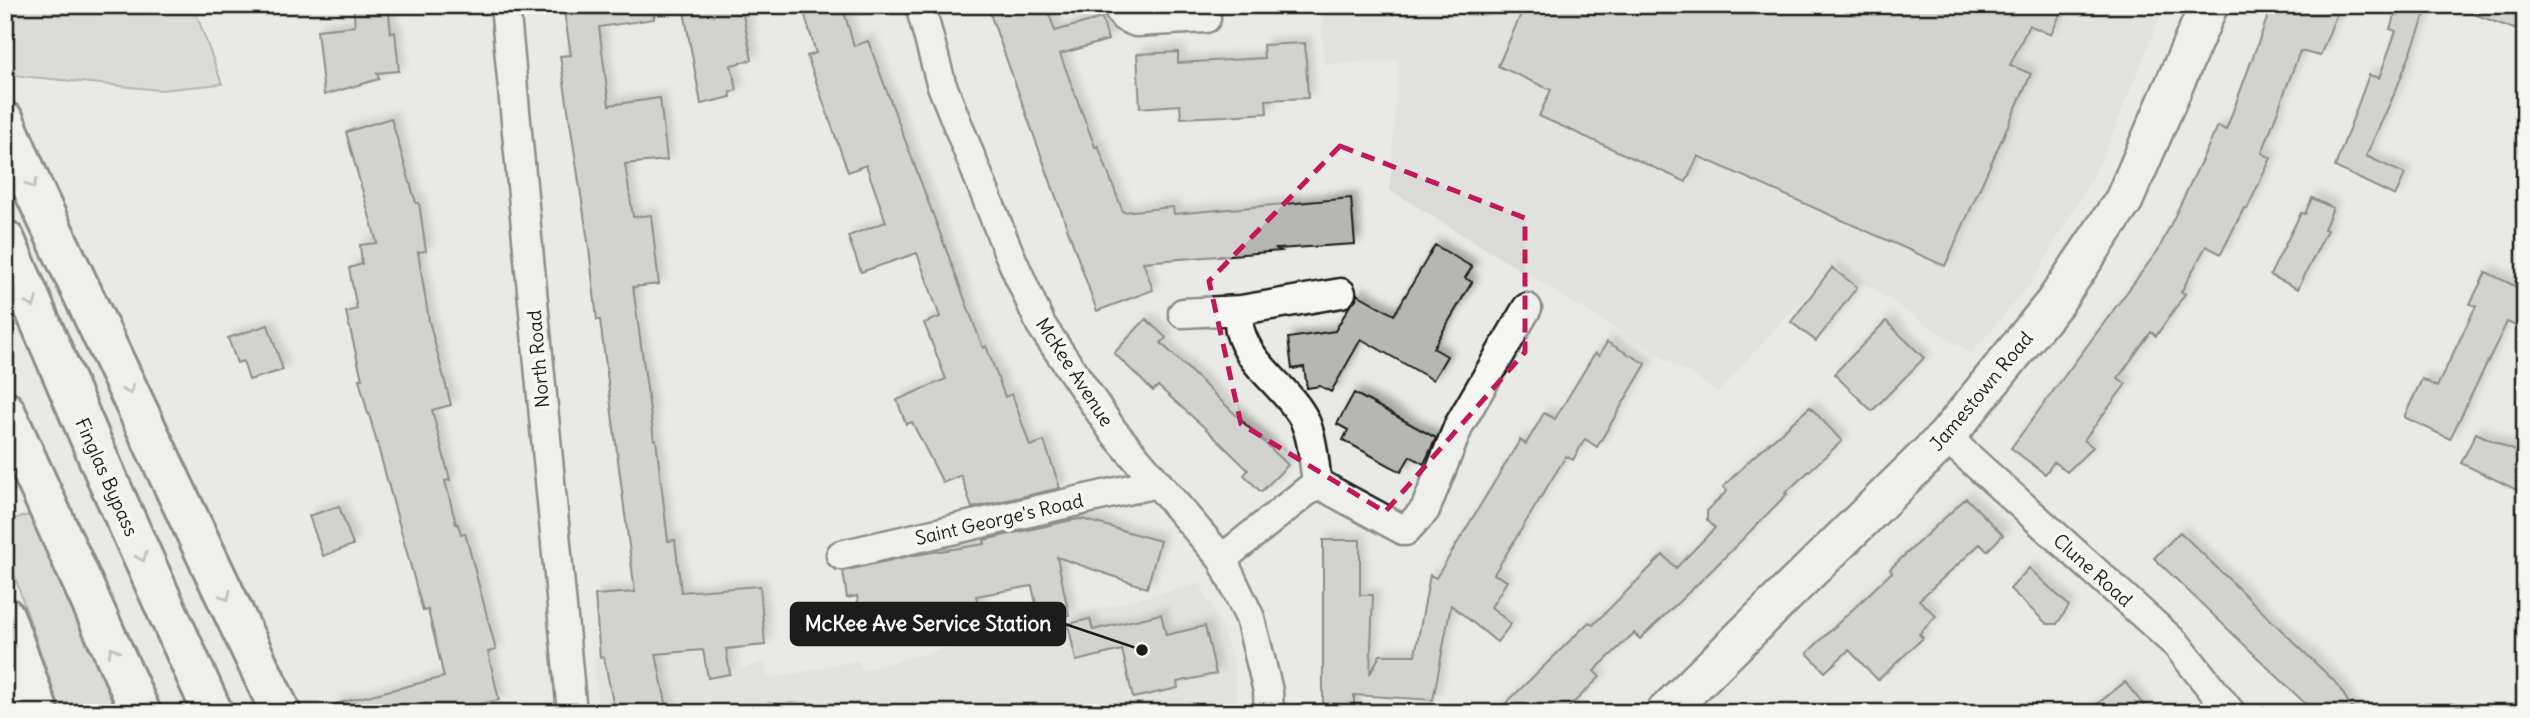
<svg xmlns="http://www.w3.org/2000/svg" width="2530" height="718" viewBox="0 0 2530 718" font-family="Delius,sans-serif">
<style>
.built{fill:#dadad6}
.green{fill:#cbcbc7;stroke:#747472;stroke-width:2}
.building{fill:#b6b6b3;stroke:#1c1c1c;stroke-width:2;filter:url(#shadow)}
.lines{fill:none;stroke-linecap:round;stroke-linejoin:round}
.minor-casing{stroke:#1c1c1c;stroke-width:33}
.tertiary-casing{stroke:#1c1c1c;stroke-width:42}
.secondary-casing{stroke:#1c1c1c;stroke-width:44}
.minor{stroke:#f6f6f2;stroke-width:28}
.tertiary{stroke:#f6f6f2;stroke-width:37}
.secondary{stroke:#f6f6f2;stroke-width:38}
.oneway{stroke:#949492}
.marked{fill:none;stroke:#c2185b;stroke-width:5;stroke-dasharray:14 9;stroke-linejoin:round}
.labels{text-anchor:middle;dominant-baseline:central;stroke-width:7;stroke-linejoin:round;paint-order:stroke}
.street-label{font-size:19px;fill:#1c1c1c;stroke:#f6f6f2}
.leader{fill:none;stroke:#1c1c1c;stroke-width:2.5}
.callout-dot{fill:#1c1c1c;stroke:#f6f6f2;stroke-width:2.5}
.callout{fill:#1c1c1c;stroke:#1c1c1c;stroke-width:2.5}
.callout-label{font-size:21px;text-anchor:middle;font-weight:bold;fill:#fff}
</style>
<defs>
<filter id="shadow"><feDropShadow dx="6" dy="-6" stdDeviation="3.5" flood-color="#0004"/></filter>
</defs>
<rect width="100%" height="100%" fill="#e9e9e5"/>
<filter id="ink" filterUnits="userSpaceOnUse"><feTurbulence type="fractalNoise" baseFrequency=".0143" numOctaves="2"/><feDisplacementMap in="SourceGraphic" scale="14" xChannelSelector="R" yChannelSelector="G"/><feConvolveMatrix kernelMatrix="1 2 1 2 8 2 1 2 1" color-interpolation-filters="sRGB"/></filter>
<g filter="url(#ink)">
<!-- built -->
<path class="built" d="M1321 5H2165L2101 162 2035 278 1971 354 1834 263 1719 392 1390 190 1398 59 1324 65Z
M1200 583 1222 627 1234 663 1238 713H598L594 659 679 651 701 653 708 681 764 661 768 676 777 677 859 660 862 670Z"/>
<!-- green -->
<path class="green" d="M5 5H193L222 84 160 90 12 75 5 69Z
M34 514 125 713H61L5 547V521Z"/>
<!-- building -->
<path class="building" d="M353 5H388L391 33 395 32 399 71 377 73 379 79 324 95 317 30 355 26Z
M563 5H653L654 19 599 27 609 105 660 98 667 160 625 164 633 217 651 215 659 284 633 287 654 440H656L668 541 675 540 681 592 760 586 765 645 726 649 730 674 708 678 703 650 656 654 668 713H615L604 657 600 658 595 595 635 592 600 320H597L589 248 560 56 571 55Z
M715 5H741L752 60 731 65 737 90 730 92 731 97 701 104 684 11Z
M802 5H842L854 46 868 41 983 348 986 346 1005 397 1012 394 1030 446 1044 441 1060 488 972 508 961 475 943 483 912 422 906 424 897 400 946 379 924 323 940 317 917 253 861 272 848 236 886 222 866 165 848 172 807 56 816 53Z
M987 5H1046L1055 31 1102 18 1108 40 1060 54 1095 147 1098 146 1123 212 1173 207 1174 214 1351 198 1355 244 1277 249 1281 251 1143 262 1153 290 1097 311Z
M1525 5H2064L2051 35 2029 25 2010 65 2031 74 1945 266 1698 156 1686 182 1539 116 1551 90 1498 66Z
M2272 5H2340L2320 56 2300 51 2262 153 2271 158 2247 209 2244 208 2221 254 2206 246 2181 292 2185 294 2156 336 2151 332 2118 378 2126 384 2084 440 2093 447 2067 472 2054 462 2045 474 2011 448 2159 249 2218 126 2226 130Z
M2399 5H2429L2396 90 2366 156 2405 174 2395 196 2335 167 2369 75 2379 78 2396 31 2390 29Z
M2458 5H2525V33L2458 8Z
M1305 43 1308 98 1266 100 1267 113 1224 116 1181 118 1180 105 1140 108 1137 54 1178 52V63L1264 58 1263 45Z
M391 118 416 203H419L426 251 418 252 429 321 451 405 432 410 450 480 445 481 456 524H458L461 534 465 533 496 650 488 652 499 700 437 713H336L335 704 444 677 428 610 423 611 369 414H368L359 379H362L346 312 357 309 349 268 362 264 360 245 377 243 346 132Z
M2312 198 2333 208 2324 229 2327 230 2298 289 2270 275 2301 213 2305 214Z
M1435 245 1472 267 1465 278 1472 282 1433 348 1447 356 1433 380 1361 339 1331 392 1320 386 1307 388 1304 367 1292 369 1288 338 1335 331 1349 307 1356 299 1357 294 1394 315Z
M1832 268 1857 287 1816 341 1791 322Z
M2486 272 2525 291V330L2507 322 2450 439 2404 417 2422 379 2437 387 2476 306 2470 304Z
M1146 319 1166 338 1161 343 1288 465 1261 492 1244 475 1248 470 1206 429 1158 386 1153 391 1114 353Z
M1886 321 1924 358 1872 411 1834 374Z
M268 325 283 370 249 380 243 361 237 363 228 338Z
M1607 342 1646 364 1597 447 1585 439 1573 460 1566 456 1494 574 1507 581 1491 607 1511 624 1497 642 1451 605 1433 700 1354 695V713H1323V540H1360V595H1373L1370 674 1380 655H1415L1430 575 1436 578 1520 440 1526 444 1544 413 1555 419 1595 353 1599 356Z
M1354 393 1436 438 1424 464 1410 456 1401 472 1343 440 1348 430 1337 424Z
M1810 407 1842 441 1785 493 1787 494 1711 571 1640 639 1634 633 1594 671 1600 677 1563 713H1496L1589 622 1593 625 1663 555 1676 568 1715 528 1707 520V511L1727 491 1723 487 1751 459Z
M2476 433 2525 456V494L2461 463Z
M1966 498 2003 535 1987 551 1980 544 1919 600 1936 616 1919 634 1923 638 1878 680 1849 650 1825 672 1807 653 1892 572 1890 569Z
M339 506 353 545 323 556 309 516Z
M1082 519 1160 541 1147 588 1057 557 1069 615 1040 622 1032 586 976 596 986 633 954 642 952 634 947 635 942 606 861 621 857 596 847 598 843 571 909 556 985 544 984 540 1072 520Z
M2180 532 2337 684 2355 713H2315L2154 558Z
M2029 568 2069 606 2057 624H2047L2010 589Z
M1161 614 1166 635 1205 626 1216 674 1177 682 1178 688 1133 698 1122 650 1076 661 1068 624 1090 619 1093 630Z
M2125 682 2150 713H2086Z"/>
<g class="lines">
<defs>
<path id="minor" d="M505 5 572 713
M920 5 941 83 1008 251 1041 325 1113 431 1222 559 1250 618 1268 691 1269 713
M1116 5 1124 17 1136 22 1206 18
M1241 310C1240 316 1238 325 1240 331 1250 367 1287 387 1304 419 1313 439 1314 462 1317 483
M1183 313 1241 310 1341 293
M1946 437 2177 645 2231 713
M841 555 1157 483
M1222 559 1317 483 1405 531 1425 510 1459 425 1527 308"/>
<path id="tertiary" d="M1665 713 1946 437 2055 302 2124 200 2209 5"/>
<path id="secondary" d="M5 122 35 193 281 713
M5 240 107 478 213 713
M5 411 141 713
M5 617 39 713"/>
</defs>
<!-- minor casing -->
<use href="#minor" class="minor-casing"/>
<!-- tertiary casing -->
<use href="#tertiary" class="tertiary-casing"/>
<!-- secondary casing -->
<use href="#secondary" class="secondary-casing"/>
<!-- minor -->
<use href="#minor" class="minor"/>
<!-- tertiary -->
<use href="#tertiary" class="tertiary"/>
<!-- secondary -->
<use href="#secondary" class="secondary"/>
</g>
<!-- one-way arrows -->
<defs><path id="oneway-chevron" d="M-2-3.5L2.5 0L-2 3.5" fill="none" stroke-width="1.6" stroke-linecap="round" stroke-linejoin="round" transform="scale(1.75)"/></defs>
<g class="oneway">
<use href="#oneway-chevron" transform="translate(32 184) rotate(67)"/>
<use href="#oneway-chevron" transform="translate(32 303) rotate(67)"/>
<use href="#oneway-chevron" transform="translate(129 390) rotate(64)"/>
<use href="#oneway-chevron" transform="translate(142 557) rotate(66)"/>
<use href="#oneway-chevron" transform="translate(226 596) rotate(65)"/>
<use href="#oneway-chevron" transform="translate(113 651) rotate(-114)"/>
</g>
</g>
<!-- marked area -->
<path d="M0 0H2530V718H0ZM1340 146 1525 218V352L1385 512 1241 424 1209 281Z" fill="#e9e9e5" fill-opacity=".55" fill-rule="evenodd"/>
<path class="marked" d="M1340 146 1525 218V352L1385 512 1241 424 1209 281Z"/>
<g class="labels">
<!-- street labels -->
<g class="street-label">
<text transform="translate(538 359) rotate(-95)">North Road</text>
<text transform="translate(1075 372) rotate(57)">McKee Avenue</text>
<text transform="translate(1981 391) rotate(-50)">Jamestown Road</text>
<text transform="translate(107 477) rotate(66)">Finglas Bypass</text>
<text transform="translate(999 519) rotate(-13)">Saint George's Road</text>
<text transform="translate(2093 570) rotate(42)">Clune Road</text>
</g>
</g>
<!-- callouts -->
<path class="leader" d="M1142 650L1065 624"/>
<circle class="callout-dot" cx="1142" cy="650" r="7"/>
<rect class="callout" x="791" y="603" width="274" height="42" rx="7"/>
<g class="callout-label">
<text x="928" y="631">McKee Ave Service Station</text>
</g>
<!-- margin -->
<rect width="2530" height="718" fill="none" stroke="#f6f6f2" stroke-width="28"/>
<rect x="14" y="14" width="2502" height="690" fill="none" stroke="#1c1c1c" stroke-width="2.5" filter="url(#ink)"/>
</svg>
